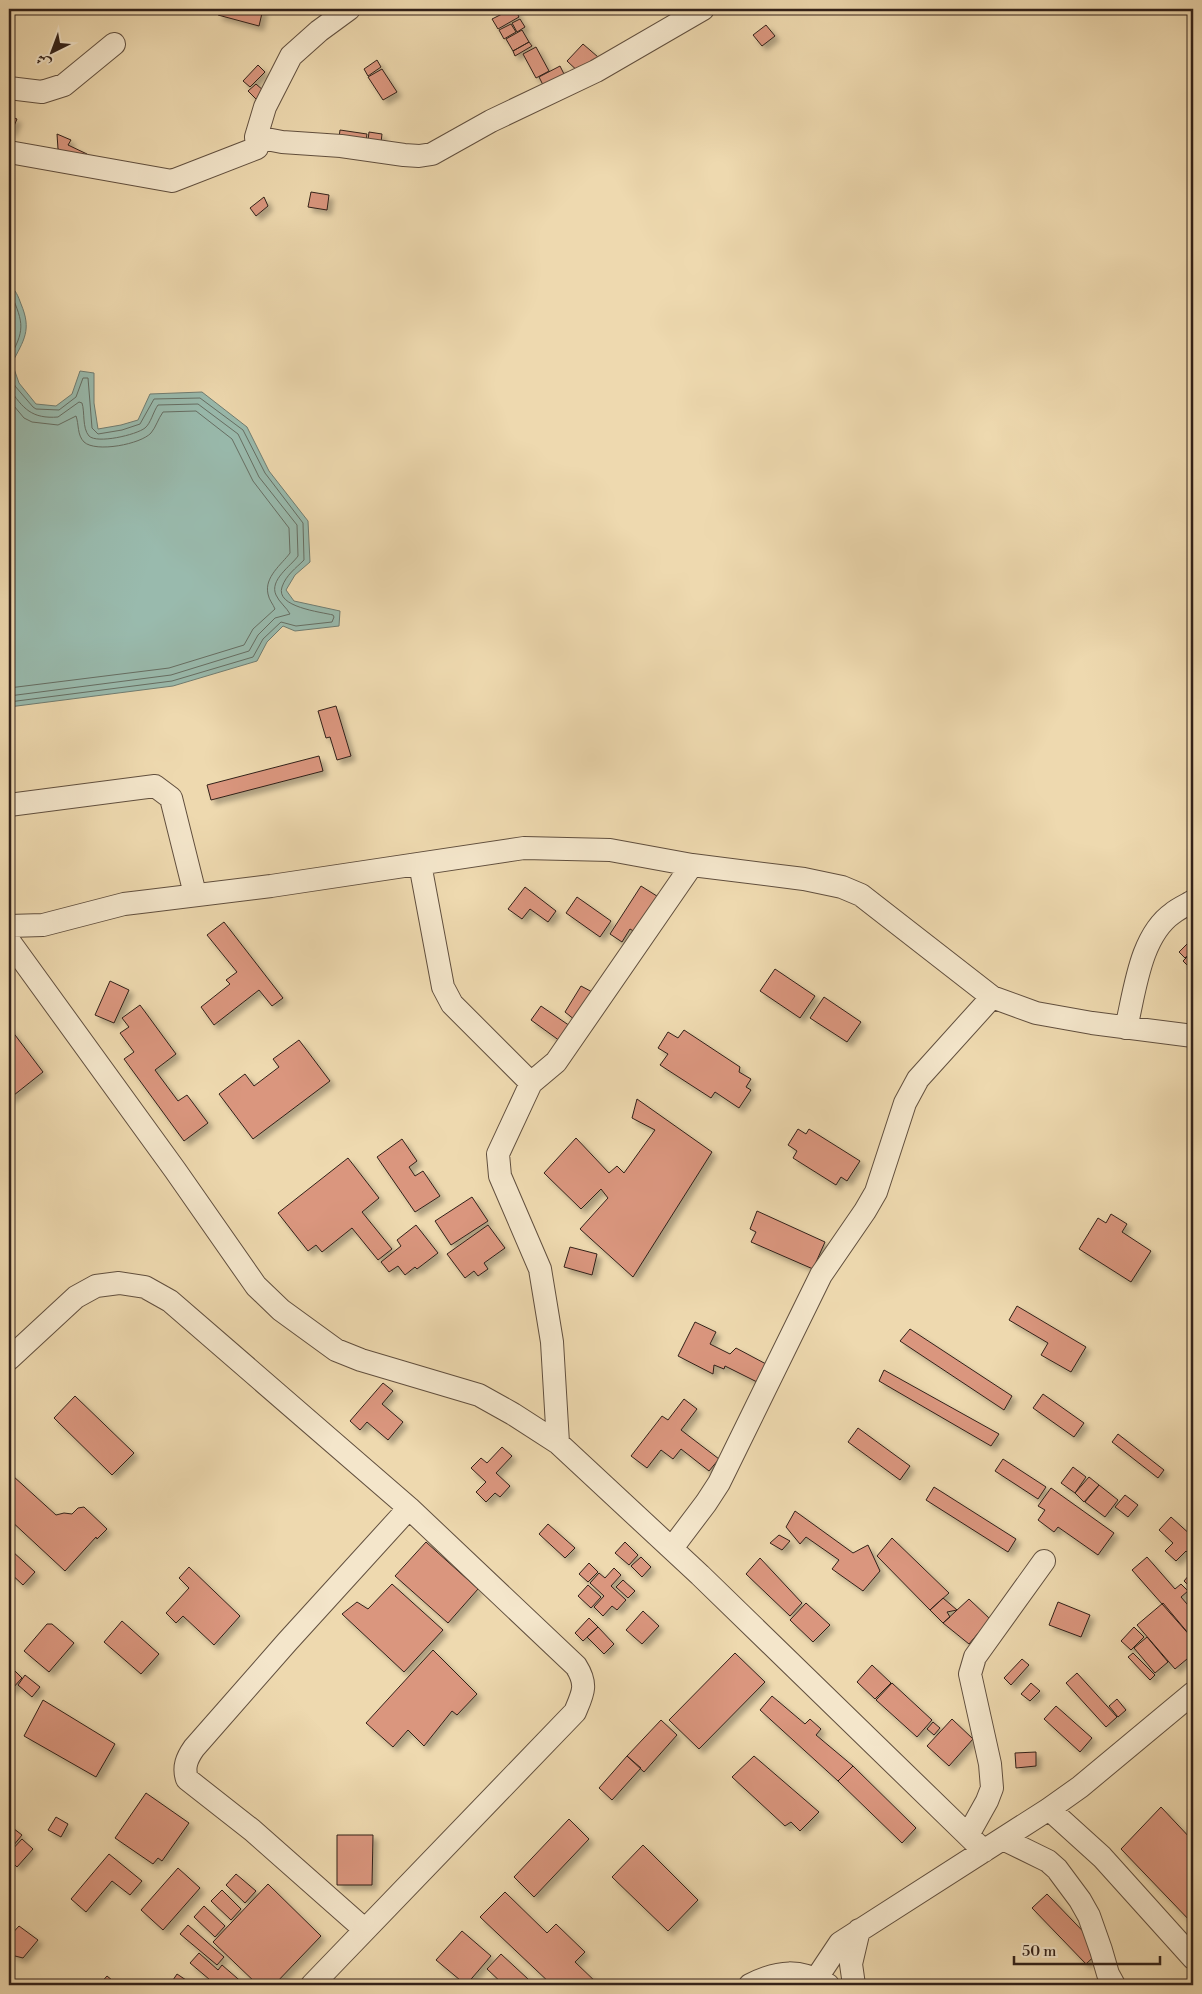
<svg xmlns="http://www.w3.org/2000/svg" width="1202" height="1994" viewBox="0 0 1202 1994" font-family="'Libre Bodoni',Amiri,serif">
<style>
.water{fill:#99baad;stroke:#707d72}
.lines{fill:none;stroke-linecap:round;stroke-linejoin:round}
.shore{stroke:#666e63;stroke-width:1}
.building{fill:#da967e;stroke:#322119;filter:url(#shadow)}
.minor-casing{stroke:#614f3e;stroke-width:24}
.minor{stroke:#f4e6cb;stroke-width:22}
</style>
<defs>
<filter id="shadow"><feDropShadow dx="4.5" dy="4.5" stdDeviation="2.5" flood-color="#0004"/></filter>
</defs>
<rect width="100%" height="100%" fill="#eed9af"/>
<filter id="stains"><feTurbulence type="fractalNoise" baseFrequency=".004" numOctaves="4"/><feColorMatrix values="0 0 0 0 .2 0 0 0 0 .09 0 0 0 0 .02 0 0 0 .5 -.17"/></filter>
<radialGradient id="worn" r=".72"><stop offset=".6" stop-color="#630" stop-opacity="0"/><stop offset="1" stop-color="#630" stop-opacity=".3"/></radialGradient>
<!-- water -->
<path class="water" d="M9 285C16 290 18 296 21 304 32 330 24 340 12 363L19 383 36 404 56 406 72 394 80 371 94 373V403L98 429 121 425 138 420 150 394 202 392 247 427 269 471 308 521 310 562 295 575 286 590 294 601 340 611 339 626 295 631 283 626 267 642 257 661 173 686 9 707Z"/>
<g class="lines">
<!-- shore -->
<path class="shore" d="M9 291 11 294C24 324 25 330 9 359
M9 368 15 386 33 407 36 409 59 410 76 397 83 378H88L92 428 98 434 122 430 140 424 154 399 200 398 243 430 265 473 303 523 304 560C296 568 286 575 282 587 275 607 321 612 333 615L334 617 332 622 296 626 281 622 263 639 253 657 172 681 9 702
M9 388C23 409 32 419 58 417L79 402 82 403C85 412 82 428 89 436 97 444 136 435 145 428 151 423 153 412 158 405L198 404 238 434 259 477 297 525 298 556C291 566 269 580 276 595 279 602 287 608 290 614L275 618 258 635 249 651 171 675 9 696
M9 400 24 418 32 422 58 425 76 416C79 424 77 435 84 442 96 453 141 444 151 433 156 427 158 419 163 412L196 411 232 439 253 481 289 528 290 553C282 564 264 577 268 594 269 600 273 604 275 609L253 629 244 645 169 668 9 688"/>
</g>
<!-- building -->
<path class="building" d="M220 9H263L259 26 218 15Z
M512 9H515L519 17 498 29 492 19Z
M520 19 525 27 517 32 512 23Z
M511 24 516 32 504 39 499 30Z
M766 25 775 36 762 46 753 35Z
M522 30 529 42 513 51 506 39Z
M529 42 532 46 515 56 513 51Z
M583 44 598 57 582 75 567 61Z
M536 47 549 71 536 78 523 54Z
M377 60 381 67 368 76 364 69Z
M258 65 265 72 250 87 243 81Z
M560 66 568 82 547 93 539 77Z
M382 69 397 92 383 100 368 77Z
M256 84 264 91 256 99 248 91Z
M9 116 17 119 11 133 9 132Z
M340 130 367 134 365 148 338 145Z
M369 132 382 134 380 151 367 149Z
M57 134 71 140 68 145 87 154 84 161 58 149Z
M311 192 329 195 327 210 308 207Z
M264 197 268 206 256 216 250 208Z
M336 706 351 756 337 760 330 737 326 738 318 711Z
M319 756 323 771 211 800 207 785Z
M641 886 660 898 637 933 630 929 622 942 610 934Z
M525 887 556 911 548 922 530 909 522 919 508 909Z
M577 897 611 921 600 937 566 913Z
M224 922 283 998 272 1006 259 990 214 1025 201 1007 230 984 226 980 237 972 207 935Z
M1188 943 1193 950 1185 958 1179 952Z
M1193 951V971L1183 961Z
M775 969 815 996 800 1018 760 991Z
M110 981 129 990 114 1023 95 1015Z
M581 986 594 993 575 1020 565 1012Z
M824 997 861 1022 847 1042 810 1018Z
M140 1005 176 1054 155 1070 178 1101 187 1095 208 1123 184 1141 124 1059 134 1052 120 1033 129 1027 122 1018Z
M541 1006 570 1026 560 1041 531 1020Z
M9 1027 43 1072 9 1099Z
M684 1030 740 1067 739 1072 751 1079 746 1087 751 1090 739 1108 715 1092 711 1098 660 1065 668 1054 658 1048 668 1032 678 1038Z
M299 1040 330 1081 253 1139 219 1094 245 1074 254 1086 279 1067 273 1059Z
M637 1099 712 1152 633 1277 580 1229 608 1198 601 1189 581 1209 544 1173 576 1138 609 1173 617 1166 624 1173 655 1130 632 1118Z
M798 1129 806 1134 809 1129 860 1161 847 1181 841 1177 836 1185 793 1158 797 1151 788 1145Z
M402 1139 417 1161 409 1167 415 1176 423 1171 440 1196 415 1212 377 1157Z
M348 1158 379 1198 362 1212 392 1249 378 1260 352 1228 322 1252 316 1245 308 1251 278 1213Z
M472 1197 488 1221 451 1245 435 1221Z
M757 1211 825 1242 813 1269 751 1242 756 1232 750 1229Z
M1111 1214 1127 1224 1122 1232 1151 1251 1131 1282 1079 1249 1098 1218 1106 1223Z
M416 1225 438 1253 417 1269 415 1267 405 1275 398 1266 389 1272 381 1262 401 1246 397 1240Z
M488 1225 505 1248 484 1263 488 1269 478 1276 474 1271 465 1278 447 1254Z
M570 1247 597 1254 592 1275 564 1267Z
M1017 1306 1086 1347 1071 1372 1041 1355 1048 1343 1009 1320Z
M695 1322 716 1332 710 1344 730 1354 736 1348 766 1364 757 1382 725 1366 724 1369 714 1365 713 1374 678 1356Z
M910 1329 1012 1396 1004 1410 900 1341Z
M884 1370 999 1434 991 1446 879 1381Z
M383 1383 393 1391 382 1404 403 1422 388 1440 367 1422 360 1430 350 1421Z
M1043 1394 1084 1423 1074 1437 1033 1408Z
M75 1396 134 1453 112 1475 54 1418Z
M684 1399 697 1409 681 1430 719 1459 709 1471 681 1449 673 1459 661 1450 647 1468 631 1456 662 1416 668 1420Z
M858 1428 910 1466 900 1480 848 1442Z
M1118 1434 1164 1470 1158 1478 1112 1442Z
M502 1447 512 1456 496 1473 510 1486 500 1497 495 1493 486 1502 476 1492 486 1482 471 1468 481 1458 487 1463Z
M1003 1459 1046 1487 1038 1499 995 1471Z
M1073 1467 1086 1477 1075 1493 1061 1483Z
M9 1474 13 1476 56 1515 64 1513 72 1514 78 1508 84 1507 107 1529 97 1539 96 1537 65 1571 9 1519Z
M1089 1477 1099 1485 1084 1502 1075 1493Z
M1099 1485 1118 1500 1105 1517 1085 1502Z
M934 1487 1016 1539 1008 1552 926 1500Z
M1051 1488 1114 1533 1098 1555 1058 1527 1054 1532 1038 1520 1045 1510 1038 1506Z
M1125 1495 1138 1505 1128 1517 1115 1507Z
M795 1511 853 1553 868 1545 880 1571 863 1591 832 1569 839 1560 806 1537 800 1544 786 1527Z
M1171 1517 1193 1537V1552L1190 1555 1186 1551 1176 1561 1165 1551 1173 1543 1159 1530Z
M548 1524 575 1548 565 1558 539 1534Z
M779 1535 790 1541 782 1550 770 1543Z
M892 1538 949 1593 930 1610 877 1556Z
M426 1542 478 1589 448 1623 395 1576Z
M625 1542 638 1555 629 1565 615 1553Z
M12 1551 35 1572 23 1585 9 1572V1555Z
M641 1557 651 1567 642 1577 631 1566Z
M1147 1557 1175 1589 1181 1584 1188 1591 1181 1597 1193 1611V1639L1132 1570Z
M760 1558 802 1603 790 1616 746 1574Z
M589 1563 598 1572 588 1582 579 1574Z
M189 1567 240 1616 214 1645 183 1616 176 1623 166 1613 189 1588 179 1578Z
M614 1568 621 1575 611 1586 626 1600 617 1610 612 1606 603 1616 594 1607 604 1596 590 1583 599 1573 605 1578Z
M1190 1574 1193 1577V1581L1189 1586 1184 1581Z
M623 1580 635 1591 628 1598 616 1587Z
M392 1584 443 1630 404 1672 342 1614 357 1602 368 1609Z
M588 1585 601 1597 591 1608 578 1596Z
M943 1598 957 1610 947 1612 950 1617 943 1623 930 1610Z
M969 1599 990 1619 969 1644 943 1623Z
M1058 1602 1090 1615 1081 1637 1049 1625Z
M806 1603 830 1625 813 1642 790 1620Z
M1163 1603 1193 1639V1654L1175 1669 1137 1625Z
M643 1611 659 1626 642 1644 626 1630Z
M589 1618 598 1627 583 1641 575 1633Z
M122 1621 159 1654 141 1674 104 1642Z
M47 1624H52L74 1643 49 1672 24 1651Z
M598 1627 614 1644 604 1654 587 1637Z
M1134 1627 1144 1637 1131 1650 1121 1641Z
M1147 1637 1168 1662 1155 1673 1134 1648Z
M433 1650 477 1694 457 1715 452 1711 424 1746 408 1730 393 1747 366 1723Z
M735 1653 765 1682 699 1749 669 1720Z
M1133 1653 1155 1675 1150 1680 1128 1657Z
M1022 1659 1029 1665 1011 1685 1004 1678Z
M872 1665 891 1683 875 1699 857 1682Z
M12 1668 22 1678 11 1690 9 1688V1672Z
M1077 1673 1117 1717 1106 1727 1066 1683Z
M25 1675 40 1687 32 1697 18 1685Z
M892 1683 932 1720 917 1737 876 1700Z
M1031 1683 1040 1691 1030 1701 1021 1694Z
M772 1696 805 1724 810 1719 821 1729 816 1735 853 1766 838 1781 760 1710Z
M1117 1699 1126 1710 1118 1717 1109 1706Z
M43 1700 115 1744 96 1777 24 1736Z
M1056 1706 1092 1738 1080 1752 1044 1719Z
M952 1719 973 1739 949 1766 927 1746Z
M661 1720 677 1735 644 1772 627 1756Z
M933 1722 940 1728 934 1735 927 1729Z
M1036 1752V1766L1016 1768 1015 1753Z
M627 1756 641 1768 612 1800 599 1788Z
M754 1756 819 1812 800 1831 791 1822 785 1826 732 1777Z
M853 1766 916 1828 902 1843 838 1781Z
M146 1793 189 1823 162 1861 158 1858 153 1864 115 1838Z
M1161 1807 1193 1841V1924L1121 1849Z
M56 1817 68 1824 61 1837 48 1830Z
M569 1819 589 1839 534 1897 514 1877Z
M9 1825 22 1835 9 1851Z
M337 1835H373L372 1885H337Z
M22 1839 33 1849 17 1867 9 1859V1853Z
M643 1845 698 1900 668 1931 612 1877Z
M109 1854 142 1881 130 1895 112 1881 86 1912 71 1899Z
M178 1868 200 1888 163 1930 141 1910Z
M236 1874 256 1891 245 1903 226 1885Z
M268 1884 321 1936 274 1985H258L213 1942Z
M222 1890 241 1909 231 1920 211 1901Z
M505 1892 547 1933 556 1924 585 1952 575 1962 599 1985H552L480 1917Z
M1047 1894 1101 1950 1086 1964 1032 1908Z
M204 1906 225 1926 215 1937 194 1917Z
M188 1925 224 1957 217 1965 180 1934Z
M19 1926 38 1940 23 1958 15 1956 9 1951V1937Z
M462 1931 491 1956 466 1985 436 1960Z
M199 1953 218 1970 222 1965 245 1985H216L190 1963Z
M501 1954 528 1979 521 1985H504L487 1969Z
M177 1974 186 1980 182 1985H175L171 1983Z
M107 1976 118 1985H99Z"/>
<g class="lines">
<defs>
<path id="minor" d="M9 88 42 92 64 85 114 44
M256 137 265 107 291 56 319 31 349 9
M9 152 172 181 257 148 256 137 282 142 341 146 404 155 419 156 432 154 491 121 596 71 703 9
M9 805 155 786 171 798 195 894
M420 864 443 987 452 1004 531 1083
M9 926 43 925 124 904 149 901 271 886 524 848 610 850 692 865 804 879 842 887 861 895 992 997 1036 1013 1092 1023 1193 1036
M9 941 175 1170 256 1286 281 1310 336 1350 361 1360 479 1395 513 1414 558 1443 700 1575 984 1851
M1126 1028C1135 991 1140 936 1173 913 1179 908 1187 905 1193 901
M9 1359 76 1297 96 1286 119 1283 145 1287 170 1301 409 1508 576 1666C588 1685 583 1693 575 1712L312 1985
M558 1443 552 1342 540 1269 500 1176 498 1154 531 1083 556 1062 692 865
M672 1548 706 1503 719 1483 821 1275 865 1211 876 1192 905 1103 918 1079 992 997
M1049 1809 1102 1857 1193 1958
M968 1835 987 1801 992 1788 990 1764 970 1674 975 1657 1044 1561
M1003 1839 1048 1861 1057 1869 1080 1900 1089 1916 1101 1950 1108 1974 1114 1985
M364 1929 252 1830 187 1779C183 1767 187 1758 194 1748L287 1642 409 1508
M750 1985C779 1970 799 1969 828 1985
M812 1985 840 1943 1049 1809 1080 1787 1193 1693
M854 1985 851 1964 859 1930"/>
</defs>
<!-- minor casing -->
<use href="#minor" class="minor-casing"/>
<!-- minor -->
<use href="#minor" class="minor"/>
</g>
<!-- margin -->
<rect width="1202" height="1994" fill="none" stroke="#eed9af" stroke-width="30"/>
<rect x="10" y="10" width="1182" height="1974" fill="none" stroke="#322119" stroke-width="2.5"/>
<rect x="15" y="15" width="1172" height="1964" fill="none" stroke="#322119"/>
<!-- north arrow -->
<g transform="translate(52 52) rotate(222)" stroke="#f4e6cb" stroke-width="4" paint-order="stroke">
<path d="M0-4L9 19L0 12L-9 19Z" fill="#322119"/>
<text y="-8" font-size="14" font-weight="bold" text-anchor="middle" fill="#322119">ش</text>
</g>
<!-- scale -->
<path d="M1014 1956v8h146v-8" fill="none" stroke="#322119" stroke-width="2.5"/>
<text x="1022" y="1956" font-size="15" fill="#322119" stroke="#f4e6cb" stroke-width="4" paint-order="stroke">50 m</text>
<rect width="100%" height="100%" filter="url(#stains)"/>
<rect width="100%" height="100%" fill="url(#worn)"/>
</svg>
